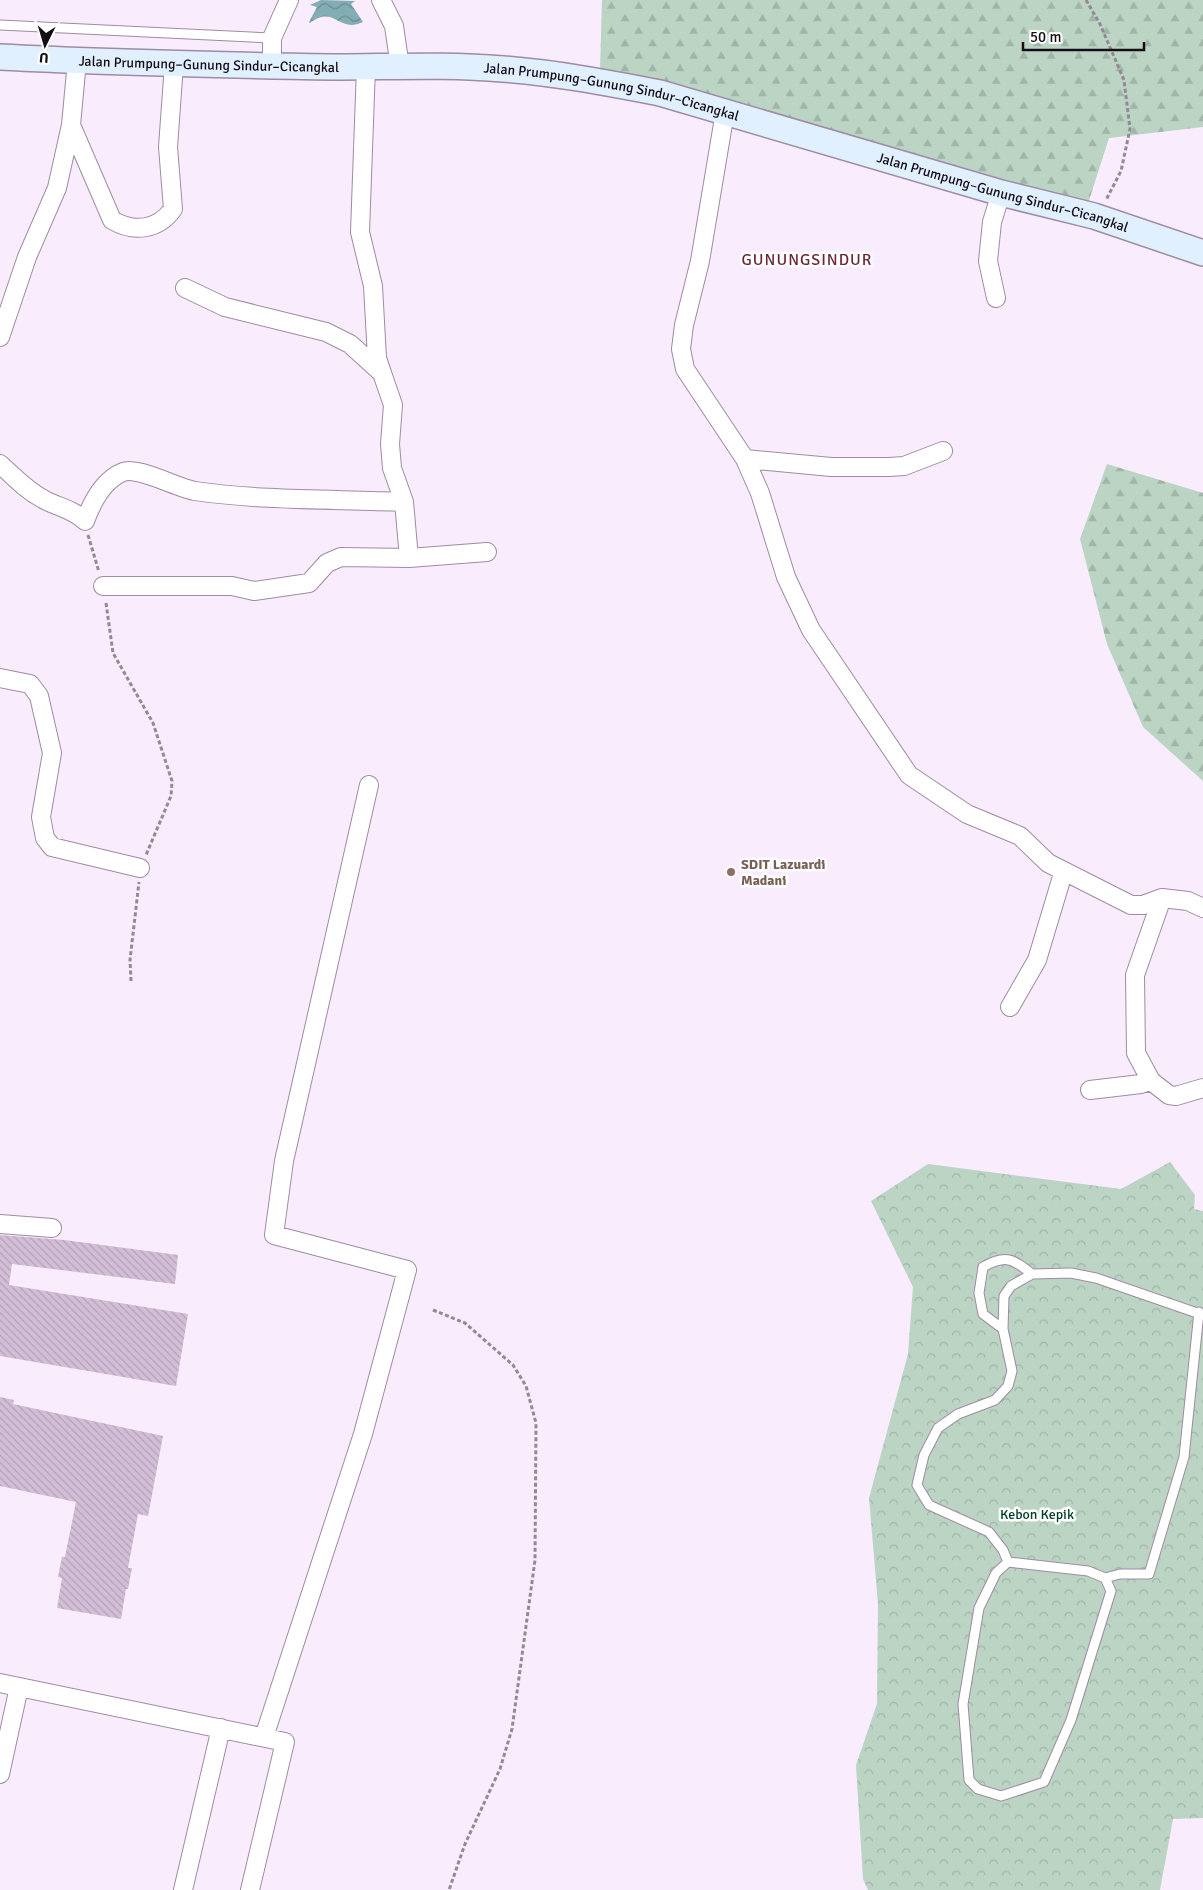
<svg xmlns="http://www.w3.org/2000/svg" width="1203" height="1890" viewBox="0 0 1203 1890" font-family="Signika,sans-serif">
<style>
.forest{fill:url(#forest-firs)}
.park{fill:url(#park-crowns)}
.water{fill:url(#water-waves)}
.building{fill:url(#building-back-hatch)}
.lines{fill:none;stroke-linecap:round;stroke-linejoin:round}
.service-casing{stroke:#9f8ba3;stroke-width:11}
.minor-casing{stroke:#9f8ba3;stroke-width:20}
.secondary-casing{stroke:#9f8ba3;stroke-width:28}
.path{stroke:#938995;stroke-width:3;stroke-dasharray:4 2.5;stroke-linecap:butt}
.service{stroke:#fff;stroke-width:9}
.minor{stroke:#fff;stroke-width:18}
.secondary{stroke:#e0f0ff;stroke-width:25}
.education-dot{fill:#8d6e63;stroke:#fff;stroke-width:2}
.labels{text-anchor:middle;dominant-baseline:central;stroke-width:5;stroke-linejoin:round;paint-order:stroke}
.street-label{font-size:14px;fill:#150d16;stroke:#fff}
.education-label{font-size:14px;font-weight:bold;fill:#785e54;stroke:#fff;text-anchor:start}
.park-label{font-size:14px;fill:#014025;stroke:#fff}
.quarter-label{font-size:16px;letter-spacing:1px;fill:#6c2634;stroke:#fff}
</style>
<defs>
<pattern id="forest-firs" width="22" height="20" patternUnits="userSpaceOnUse" patternTransform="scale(1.25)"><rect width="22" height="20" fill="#bbd4c4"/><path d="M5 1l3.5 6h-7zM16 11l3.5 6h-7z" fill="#a0b5a8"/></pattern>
<pattern id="park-crowns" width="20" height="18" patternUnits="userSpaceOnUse" patternTransform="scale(1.25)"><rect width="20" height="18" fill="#bbd4c4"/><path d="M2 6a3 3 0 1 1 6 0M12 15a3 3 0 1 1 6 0" fill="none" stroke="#a0b5a8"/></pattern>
<pattern id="water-waves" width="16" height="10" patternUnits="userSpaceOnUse" patternTransform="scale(1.25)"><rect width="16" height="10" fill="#83adb4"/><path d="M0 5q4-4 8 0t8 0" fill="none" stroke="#6a8b91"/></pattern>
<pattern id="building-back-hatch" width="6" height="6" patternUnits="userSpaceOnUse" patternTransform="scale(1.25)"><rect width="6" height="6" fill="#d3bed7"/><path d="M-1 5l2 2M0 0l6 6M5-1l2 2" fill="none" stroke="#b4a2b8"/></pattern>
</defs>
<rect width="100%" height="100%" fill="#f9ecfc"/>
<!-- forest -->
<path class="forest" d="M602 0H1203V127L1109 138 1084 216 600 70Z
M1107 464 1203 493V781L1143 727 1107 644 1080 539Z"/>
<!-- park -->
<path class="park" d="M1170 1162 1195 1195 1194 1209 1203 1211V1818L1173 1819 1160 1890H868L863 1879 856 1765 877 1704 878 1604 869 1498 908 1354 913 1287 871 1201 928 1164 1121 1189Z"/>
<!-- water -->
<path class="water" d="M321 0 355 1 351 4 363 22C338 34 335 4 310 23L309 22 317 7 310 5Z"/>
<!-- building -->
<path class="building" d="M0 1235 64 1240 178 1255 175 1284 12 1264 9 1285 188 1314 176 1386 0 1356Z
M0 1397 14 1400 13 1404 163 1436 148 1516 138 1514 128 1568H132L128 1589H126L121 1619 57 1608 62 1578 58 1577 62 1557H65L76 1502 0 1486Z"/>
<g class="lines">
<defs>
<path id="service" d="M0 25 272 38
M1003 1329 983 1314 979 1293 983 1267C1006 1254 1013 1259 1032 1274
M1008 1562 1088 1571 1105 1578 1111 1591 1071 1720 1044 1782 1001 1796 978 1789 969 1780 963 1704 979 1608 996 1573Z
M1008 1562 1003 1550 989 1532 929 1505 917 1485 924 1455 938 1428 958 1414 995 1400 1008 1386 1012 1371 1003 1329 1004 1296 1011 1286 1032 1274 1071 1273 1096 1278 1203 1315
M1105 1578 1120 1574H1149L1184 1457 1199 1312"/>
<path id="minor" d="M381 0 394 26 400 67
M272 66V38L289 0
M366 67 360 232 373 286 377 358 382 373
M725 112 700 261 684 325 681 349 685 369 745 459 760 493 786 577 811 630 909 775 967 814 1020 836 1048 863 1131 905H1143L1162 898 1188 901 1203 908
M71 125 112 220C134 233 158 230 173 209L168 147 174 64
M185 288 225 307 326 332 350 344 382 373 393 405 390 444 392 468 404 502
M996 298 988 261 992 222 1001 193
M0 337 27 257 57 188 71 125 77 61
M745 459 831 467H889L904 466 943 451
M0 464C13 476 26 490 43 499 57 507 73 509 85 521 92 502 103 480 123 472 138 466 177 488 195 491 264 501 334 499 404 502L409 558 487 552
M103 586H232L254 591 309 583 327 563 341 557 409 558
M0 678 30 684 39 696 52 753 41 817 45 838 52 847 140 868
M1162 898 1135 975 1136 1053 1151 1081 1169 1095 1176 1096 1203 1088
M1010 1007 1037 960 1061 880 1067 873
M1090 1090 1141 1084 1151 1081
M0 1224 52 1228
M0 1683 285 1742 250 1890
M264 1737 363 1434 407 1270 274 1235 284 1161 369 785
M0 1774 19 1687
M183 1890 221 1728"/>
<g id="secondary">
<path id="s1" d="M0 57C111 63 222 65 333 67 390 67 447 64 503 69 556 73 609 83 660 93L1001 193 1094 216 1203 253"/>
</g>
</defs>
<!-- service casing -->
<use href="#service" class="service-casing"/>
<!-- minor casing -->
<use href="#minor" class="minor-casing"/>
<!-- secondary casing -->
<use href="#secondary" class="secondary-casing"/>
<!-- path -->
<path class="path" d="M1086 0 1100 24 1124 80 1130 129 1121 171 1106 200
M88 535 99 572
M106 603 113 653 153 723 172 781 171 796 146 855
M131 981 130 960 139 882
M433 1310 465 1323 513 1365 526 1386 536 1423 535 1560 512 1729 500 1769 465 1844 449 1890"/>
<!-- service -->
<use href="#service" class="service"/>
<!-- minor -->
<use href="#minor" class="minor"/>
<!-- secondary -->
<use href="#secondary" class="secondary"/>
</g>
<!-- markers -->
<circle class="education-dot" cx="731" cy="872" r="5"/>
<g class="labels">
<!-- street labels -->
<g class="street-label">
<text stroke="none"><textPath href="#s1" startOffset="209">Jalan Prumpung–Gunung Sindur–Cicangkal</textPath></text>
<text stroke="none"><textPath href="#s1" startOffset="614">Jalan Prumpung–Gunung Sindur–Cicangkal</textPath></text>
<text stroke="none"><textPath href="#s1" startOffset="1019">Jalan Prumpung–Gunung Sindur–Cicangkal</textPath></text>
</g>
<!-- education labels -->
<g class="education-label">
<text x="741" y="864">SDIT Lazuardi<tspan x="741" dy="16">Madani</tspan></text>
</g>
<!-- park labels -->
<g class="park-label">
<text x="1037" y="1514">Kebon Kepik</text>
</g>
<!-- quarter labels -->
<g class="quarter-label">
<text x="807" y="260">GUNUNGSINDUR</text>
</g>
</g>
<!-- north arrow -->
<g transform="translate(45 45) rotate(185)" stroke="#ffffff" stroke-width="4" paint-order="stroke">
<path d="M0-4L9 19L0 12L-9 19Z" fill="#150d16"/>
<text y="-8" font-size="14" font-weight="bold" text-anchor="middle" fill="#150d16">U</text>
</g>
<!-- scale -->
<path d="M1023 42v8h121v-8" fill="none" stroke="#150d16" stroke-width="2.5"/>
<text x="1030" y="42" font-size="15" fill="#150d16" stroke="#ffffff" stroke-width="4" paint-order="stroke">50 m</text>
</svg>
